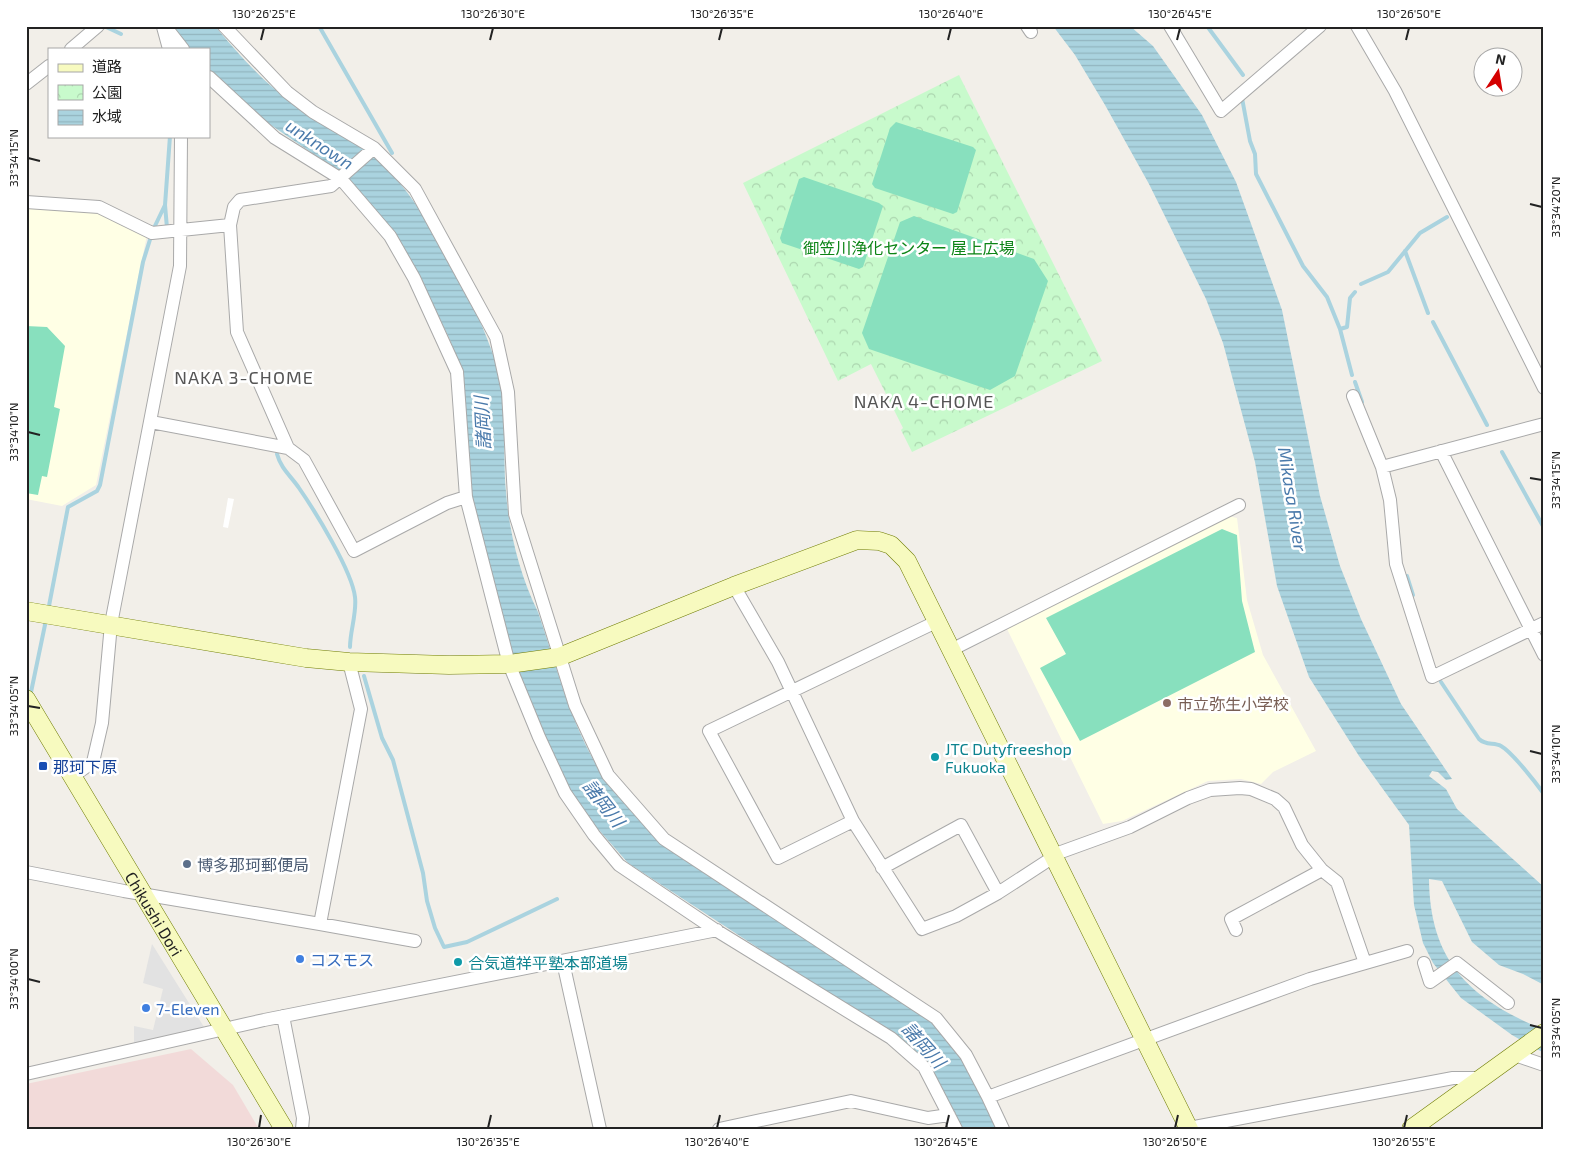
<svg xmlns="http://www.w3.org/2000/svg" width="1570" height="1155" viewBox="0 0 1570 1155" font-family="'Exo 2','Noto Sans JP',sans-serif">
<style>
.commercial{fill:#f2dad9}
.education{fill:#ffffe5}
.park{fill:url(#park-crowns)}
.pitch{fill:#88e0be}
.parking{fill:#e2e2e2}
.water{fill:url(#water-rules)}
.pier{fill:#fff}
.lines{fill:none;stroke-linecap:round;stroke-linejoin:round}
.stream{stroke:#aad3df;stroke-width:4}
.street-casing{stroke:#a9a9a9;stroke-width:14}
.secondary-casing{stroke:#707d05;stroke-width:19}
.street{stroke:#fff;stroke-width:12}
.secondary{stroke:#f7fabf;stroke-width:18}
.ticks{fill:none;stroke:#222;stroke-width:2}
.education-dot{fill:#8d6e63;stroke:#fff;stroke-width:2}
.culture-dot{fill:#0f9aa8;stroke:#fff;stroke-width:2}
.transit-dot{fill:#1a4fb4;stroke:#fff;stroke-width:2}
.service-dot{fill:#5c6f8a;stroke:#fff;stroke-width:2}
.shop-dot{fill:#3f7fe0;stroke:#fff;stroke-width:2}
.labels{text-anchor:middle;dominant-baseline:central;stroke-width:5;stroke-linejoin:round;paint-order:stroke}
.park-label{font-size:16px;fill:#0c8416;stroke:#fff}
.education-label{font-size:16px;fill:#785e54;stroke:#fff;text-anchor:start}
.culture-label{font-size:16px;fill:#0d838f;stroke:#fff;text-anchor:start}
.transit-label{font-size:16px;fill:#164399;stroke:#fff;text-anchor:start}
.service-label{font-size:16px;fill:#4e5e75;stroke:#fff;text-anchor:start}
.street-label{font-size:16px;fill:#222;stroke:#fff}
.shop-label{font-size:16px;fill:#366cbe;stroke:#fff;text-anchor:start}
.water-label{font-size:18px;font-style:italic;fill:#4a7aab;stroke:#fff}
.neighbourhood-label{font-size:18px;letter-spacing:1px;fill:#555;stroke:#fff}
.neatline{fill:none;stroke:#222;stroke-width:2}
.ticks-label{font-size:12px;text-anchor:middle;fill:#222}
</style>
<defs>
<pattern id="park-crowns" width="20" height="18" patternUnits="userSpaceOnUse" patternTransform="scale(1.25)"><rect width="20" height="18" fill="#c8facc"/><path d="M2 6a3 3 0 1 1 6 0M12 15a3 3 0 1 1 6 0" fill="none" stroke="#acd6af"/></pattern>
<pattern id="water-rules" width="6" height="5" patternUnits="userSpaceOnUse" patternTransform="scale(1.25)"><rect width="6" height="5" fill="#aad3df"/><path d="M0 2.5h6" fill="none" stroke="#92b5bf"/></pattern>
</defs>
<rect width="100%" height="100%" fill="#f2efe9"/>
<!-- commercial -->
<path class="commercial" d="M191 1049 233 1085 259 1129H26V1084Z"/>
<!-- education -->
<path class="education" d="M26 206 99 211 147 235 96 485 62 506 26 499Z
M1228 516 1237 518 1247 600 1263 655 1316 751 1273 772 1261 784 1241 779 1208 781 1122 821 1103 824 1007 629Z"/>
<!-- park -->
<path class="park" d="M959 75 1102 361 912 452 901 430 903 428 871 364 838 381 743 183Z"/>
<!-- pitch -->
<path class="pitch" d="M896 122 973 147 976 150 957 212 953 214 875 188 872 184 890 128Z
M804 177 879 203 883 206 863 267 859 269 782 243 780 238 799 179Z
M914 216 1034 259 1048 281 1015 376 990 390 869 349 862 333 900 222Z
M26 326 47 327 65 346 54 407 60 409 47 477 42 476 38 495 26 493Z
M1222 529 1237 535 1242 601 1255 652 1080 741 1040 668 1066 654 1046 618Z"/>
<!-- parking -->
<path class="parking" d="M152 944 204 1027 134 1044V1026L153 1030 163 989 143 983Z"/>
<!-- water -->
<path class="water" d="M171 26H215C234 49 262 81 287 99 310 115 339 125 361 143 419 191 469 286 494 357 509 399 502 448 506 492 509 532 520 576 538 612 556 664 569 718 597 766 613 792 633 813 654 834L909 1002 951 1039 1000 1129H961L938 1081 928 1070 827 993 628 863 584 813 561 778 518 674 470 497 461 372 450 340 422 282 334 168 262 119 209 72V49H190Z
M1053 26H1130L1153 46 1202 115 1236 182 1282 310 1320 496 1340 566 1361 619 1401 704 1452 779 1446 780 1438 772 1432 771 1429 776 1446 789 1457 809 1544 887V985L1523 974 1499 965 1472 942 1442 881 1429 879C1430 963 1471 999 1544 1030V1053L1512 1035 1461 998 1433 963 1423 943 1414 905 1409 825 1359 756 1309 677 1277 586 1255 462 1223 343 1206 299 1149 184 1105 105 1075 55Z"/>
<!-- pier -->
<path class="pier" d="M228 498 234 499 228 528 223 527Z"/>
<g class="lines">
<!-- stream -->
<path class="stream" d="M104 26 121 34
M319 26 392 153
M1207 26 1243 75
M1242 98 1250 141 1255 154 1256 174 1303 266 1327 297 1340 329 1352 375
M167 228 165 205 170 136
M1405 251 1428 313
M1361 284 1388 272 1420 233 1447 217
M1433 322 1487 425
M1340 329 1347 327 1350 298 1355 292
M1355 382 1362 402
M1502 452 1544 528
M277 454C281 469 291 476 299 488 315 511 352 571 355 597 357 613 350 631 350 647
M1407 576 1413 595
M48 611 68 507 97 491 100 485 143 262 153 230 165 205
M364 676 382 738 393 760 423 873 427 901 435 928 444 947 467 942 557 899
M1441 682 1479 739C1486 746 1494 742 1501 746 1512 752 1536 783 1544 794
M30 697 46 620"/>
<defs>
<path id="street" d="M165 26 183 49
M224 26 287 92 313 112 374 148 415 189 496 337 508 392 515 514 575 705 608 775 664 839 936 1018 966 1055 988 1097 1310 979 1407 951
M1027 26 1031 32
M1170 26 1221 111 1320 26
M1357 26 1395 91 1544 388
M163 27 169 49
M71 49 98 26
M209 77 275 138 341 179 390 236 414 278 457 372 466 497 509 664 539 737 565 793 594 835 619 865 714 929 891 1038 924 1067 956 1129
M26 84 49 66
M26 202 99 207 152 233 230 225 234 207 240 200 331 186 374 148
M230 225 237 332 288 448 304 460 354 551 447 503 466 497
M1353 396 1382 467 1390 500 1396 564 1432 677 1544 623
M151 422 288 448
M1441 451 1544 655
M1382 467 1544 424
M734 586 778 662 853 821 922 929 956 916 998 893 1061 852 1130 827 1188 798 1210 790 1240 788 1251 789 1275 799 1284 807 1302 845 1322 870 1337 882 1365 963
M953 649 1239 505
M349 662 361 709 320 924 415 941
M73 776 93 762 102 723 111 624 180 266 181 136
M853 821 778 858 709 731 938 621
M882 868 961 825 998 893
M26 872 124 891 320 924
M1236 930 1231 919 1322 870
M563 962 600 1129
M1424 963 1430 982 1457 963 1508 1003
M283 1016 303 1118 302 1129
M1515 1055 1544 1065
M26 1074 264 1020 717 930
M988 1097 1003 1129
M1189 1128 1453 1078H1482
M719 1129 851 1101 928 1118 949 1115"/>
<g id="secondary">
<path d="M26 611 306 658 349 662 449 665 509 664 559 657 734 586 857 540 879 541 891 545 907 561 1189 1129"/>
<path id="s1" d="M26 699 284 1129"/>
<path d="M1411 1129 1544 1033"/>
</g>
</defs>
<!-- street casing -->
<use href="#street" class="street-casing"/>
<!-- secondary casing -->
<use href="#secondary" class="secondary-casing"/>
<!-- street -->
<use href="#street" class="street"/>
<!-- secondary -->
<use href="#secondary" class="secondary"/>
</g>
<!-- ticks -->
<path class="ticks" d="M261 40 264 28M490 40 493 28M719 40 722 28M948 40 951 28M1177 40 1180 28M1406 40 1409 28M28 158 40 161M1530 204 1542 207M28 432 40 435M1530 478 1542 480M28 706 40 708M1530 751 1542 754M28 979 40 982M1530 1025 1542 1028M259 1128 261 1115M488 1128 491 1115M717 1128 720 1115M946 1128 949 1115M1175 1128 1178 1115M1404 1128 1407 1115"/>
<!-- markers -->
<circle class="education-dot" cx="1167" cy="703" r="5"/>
<g class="culture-dot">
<circle cx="935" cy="757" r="5"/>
<circle cx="458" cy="962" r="5"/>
</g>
<rect class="transit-dot" x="38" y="761" width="10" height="10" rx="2.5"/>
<circle class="service-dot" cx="187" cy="864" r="5"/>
<g class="shop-dot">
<circle cx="300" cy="959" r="5"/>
<circle cx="146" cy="1008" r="5"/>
</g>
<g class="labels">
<!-- park labels -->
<g class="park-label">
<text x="909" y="247">御笠川浄化センター 屋上広場</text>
</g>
<!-- education labels -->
<g class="education-label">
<text x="1177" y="703">市立弥生小学校</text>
</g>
<!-- culture labels -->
<g class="culture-label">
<text x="945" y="748">JTC Dutyfreeshop<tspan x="945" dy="18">Fukuoka</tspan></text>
<text x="468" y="962">合気道祥平塾本部道場</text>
</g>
<!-- transit labels -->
<g class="transit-label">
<text x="53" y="766">那珂下原</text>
</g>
<!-- service labels -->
<g class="service-label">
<text x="197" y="864">博多那珂郵便局</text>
</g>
<!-- street labels -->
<g class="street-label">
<text stroke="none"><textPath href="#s1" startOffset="250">Chikushi Dori</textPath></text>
</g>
<!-- shop labels -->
<g class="shop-label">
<text x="310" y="959">コスモス</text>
<text x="156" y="1008">7-Eleven</text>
</g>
<!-- water labels -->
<g class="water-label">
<text transform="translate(320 144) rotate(33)">unknown</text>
<text transform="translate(482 423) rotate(-93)">諸岡川</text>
<text transform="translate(1293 499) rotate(81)">Mikasa River</text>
<text transform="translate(604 803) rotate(52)">諸岡川</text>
<text transform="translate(924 1045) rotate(48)">諸岡川</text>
</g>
<!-- neighbourhood labels -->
<g class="neighbourhood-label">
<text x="244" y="377">NAKA 3-CHOME</text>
<text x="924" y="401">NAKA 4-CHOME</text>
</g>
</g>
<!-- border -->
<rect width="1570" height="1155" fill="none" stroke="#ffffff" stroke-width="55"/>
<!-- legend -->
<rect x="48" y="48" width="162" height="90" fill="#ffffff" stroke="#a7a7a7"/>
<rect x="58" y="64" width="25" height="8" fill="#f7fabf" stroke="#a7a7a7"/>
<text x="92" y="72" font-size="15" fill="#222222">道路</text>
<rect x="58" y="85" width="25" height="15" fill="url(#park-crowns)" stroke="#a7a7a7"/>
<text x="92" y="98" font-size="15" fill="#222222">公園</text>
<rect x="58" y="110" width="25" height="15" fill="url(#water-rules)" stroke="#a7a7a7"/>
<text x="92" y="122" font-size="15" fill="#222222">水域</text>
<!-- north arrow -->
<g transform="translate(1498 72) rotate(12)"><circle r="24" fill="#ffffff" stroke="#a7a7a7"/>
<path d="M0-4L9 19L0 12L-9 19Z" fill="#d40000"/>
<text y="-8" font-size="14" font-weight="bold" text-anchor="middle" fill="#222222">N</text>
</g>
<rect x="28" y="28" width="1514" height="1100" class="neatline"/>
<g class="ticks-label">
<text x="264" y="18">130°26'25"E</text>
<text x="493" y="18">130°26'30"E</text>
<text x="722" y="18">130°26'35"E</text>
<text x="951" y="18">130°26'40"E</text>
<text x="1180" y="18">130°26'45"E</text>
<text x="1409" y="18">130°26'50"E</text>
<text transform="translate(14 158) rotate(-90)" y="4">33°34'15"N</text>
<text transform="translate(1556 207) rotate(-90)" y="4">33°34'20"N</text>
<text transform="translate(14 432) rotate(-90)" y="4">33°34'10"N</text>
<text transform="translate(1556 480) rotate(-90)" y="4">33°34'15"N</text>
<text transform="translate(14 706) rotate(-90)" y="4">33°34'05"N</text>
<text transform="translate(1556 754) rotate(-90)" y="4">33°34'10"N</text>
<text transform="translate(14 979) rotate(-90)" y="4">33°34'00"N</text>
<text transform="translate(1556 1028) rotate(-90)" y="4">33°34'05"N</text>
<text x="259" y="1146">130°26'30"E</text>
<text x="488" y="1146">130°26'35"E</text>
<text x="717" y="1146">130°26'40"E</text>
<text x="946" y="1146">130°26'45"E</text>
<text x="1175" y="1146">130°26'50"E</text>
<text x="1404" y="1146">130°26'55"E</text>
</g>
</svg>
